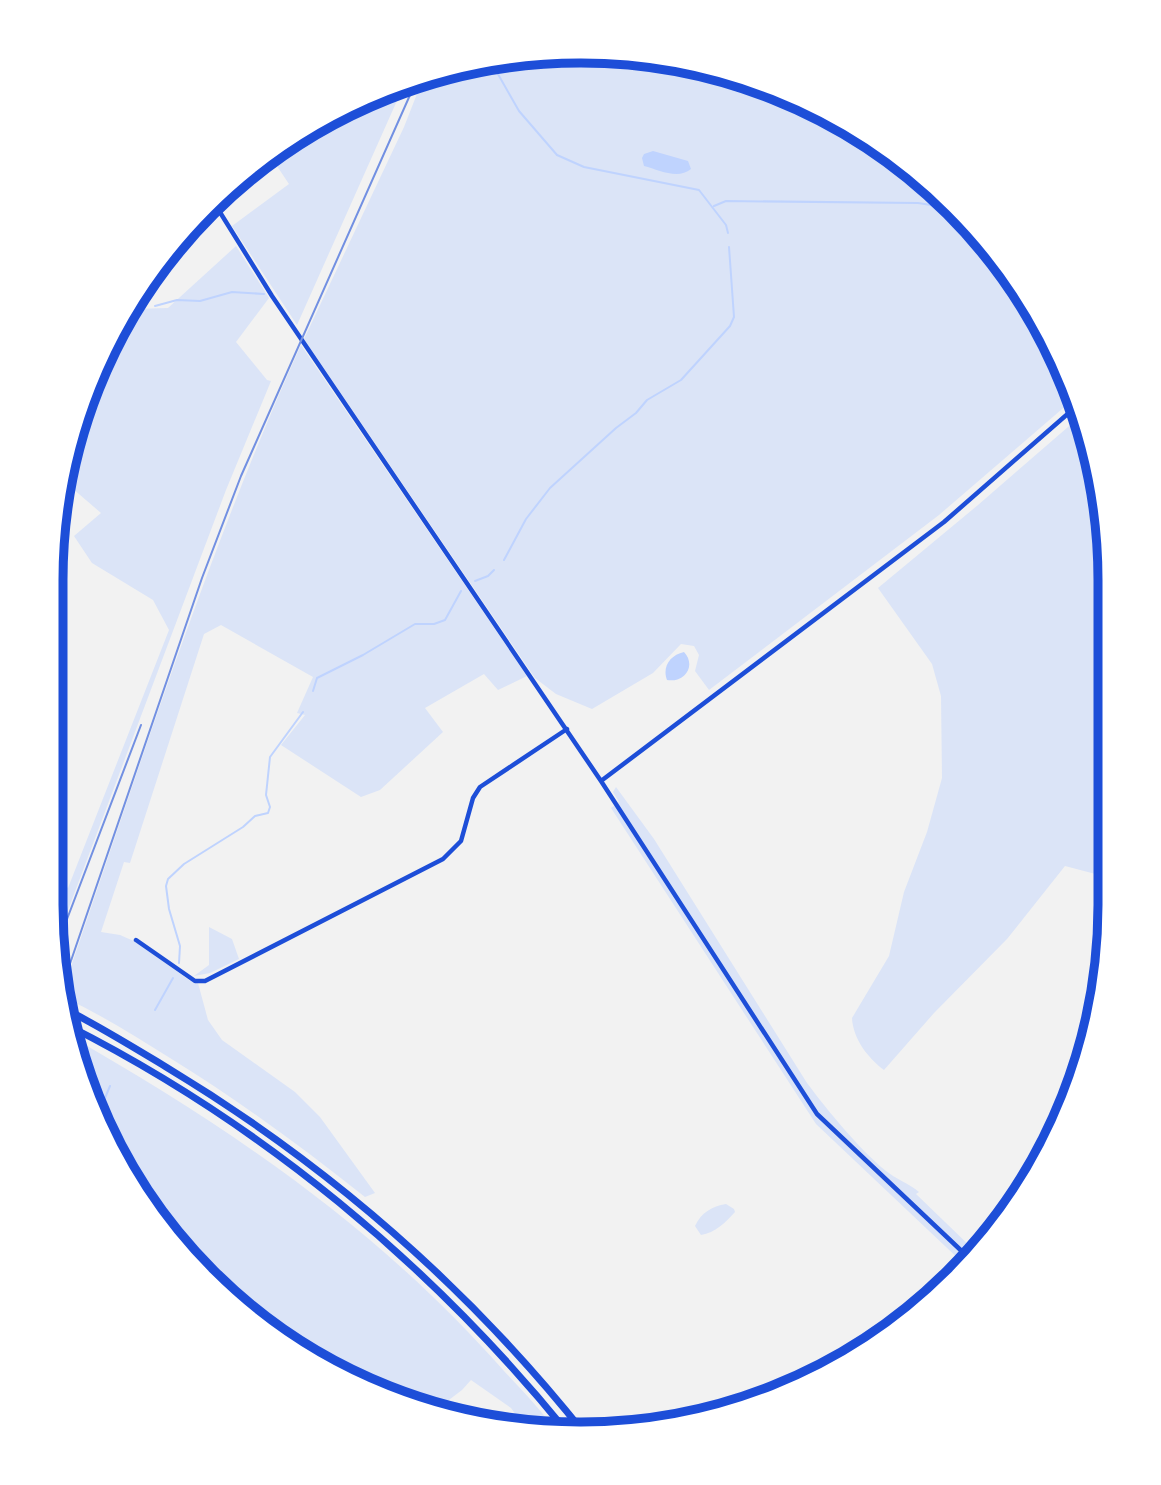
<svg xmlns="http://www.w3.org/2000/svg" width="1161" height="1485" viewBox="0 0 1161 1485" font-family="'PT Sans Narrow',sans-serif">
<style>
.green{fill:#dbe4f7}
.water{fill:#bfd3fe}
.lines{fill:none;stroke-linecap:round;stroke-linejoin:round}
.stream{stroke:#bfd3fe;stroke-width:2}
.minor{stroke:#1d4ed8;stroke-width:4.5}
.motorway{stroke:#1d4ed8;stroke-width:7}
.rail{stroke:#7290e2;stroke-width:2}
.rim{fill:none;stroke:#1d4ed8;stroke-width:9}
</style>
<rect width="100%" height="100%" fill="#f2f2f2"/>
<!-- green -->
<path class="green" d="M615 52 717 69 814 105 903 160 979 231 1039 315 1076 397 939 515 709 690 695 671 699 655 694 646 681 644 653 673 592 709 556 694 535 678 304 339 404 127 424 76 511 55Z
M402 83 404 85 297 325 232 226 289 184 271 157 275 151 315 122Z
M236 246 269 298 236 342 267 380 271 381 226 490 56 942 51 905V873L68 888 169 630 153 600 92 563 74 536 101 513 65 482 79 411 133 309 168 308Z
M301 345 527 676 498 690 484 674 425 708 443 732 380 790 361 797 281 745 305 715 297 713 313 677 221 625 204 634 130 863 124 862 101 932 120 935 136 942 189 980 198 983 208 1020 222 1040 295 1092 320 1117 375 1193 365 1197C302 1147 238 1100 170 1058 135 1036 100 1014 63 997L62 993C137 775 206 555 301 345Z
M1083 414 1109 545 1103 876 1065 866 1007 939 934 1013 884 1070C868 1058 853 1039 852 1018L889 956 904 892 927 832 942 778 941 696 932 664 878 588 978 505Z
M616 787 654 839 807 1083C828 1111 859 1149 886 1171 896 1179 908 1183 919 1192L916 1194 975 1251 964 1264 816 1124 611 808 619 802 613 792Z
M209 927 232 939 239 959 210 973 194 976 209 965Z
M68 1035C231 1128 379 1229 504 1371 522 1390 541 1410 556 1431L525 1427 511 1408 471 1380 462 1390 433 1412 316 1363 206 1279 122 1170 69 1042Z
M726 1204 734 1209 735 1212C726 1222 715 1233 701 1235L695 1226C701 1213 712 1206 726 1204Z"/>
<!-- water -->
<path class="water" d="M653 151 688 161 691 169C678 180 659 170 644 166L642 158 644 154Z
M684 652C697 666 684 683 667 680 662 667 670 655 684 652Z"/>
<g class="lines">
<!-- stream -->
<path class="stream" d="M490 60 519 111 557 155 584 167 699 190 726 225 728 233
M714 206 726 201 918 203 931 205 983 237
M155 306 177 300 200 301 232 292 264 294
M504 560 526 519 550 488 616 428 636 413 647 400 681 380 730 326 734 317 729 247
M475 581 488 576 494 570
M313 691 317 678 363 655 415 624H434L445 620 461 591
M179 963 180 946 169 909 166 886 168 879 184 864 243 827 255 816 268 813 270 807 266 795 270 757 303 712
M155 1010 173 978
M106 1131 100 1110 110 1086"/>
<!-- minor -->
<path class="minor" d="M213 201 272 296 601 781 817 1114 969 1258
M184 233 217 207
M601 781 944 522 1079 404
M136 940 195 981H205L443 859 461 841 473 798 480 787 567 729"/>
<!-- motorway -->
<path class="motorway" d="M65 1009C99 1026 133 1047 166 1067 327 1164 468 1287 585 1434
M67 1025C261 1123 431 1264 568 1433"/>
<!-- rail -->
<path class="rail" d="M56 948 141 725
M62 987 202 578 241 476 418 77"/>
</g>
<!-- crop -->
<path d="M0 0H1161V1485H0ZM580 63H581A517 517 0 0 1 1098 580V905A517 517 0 0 1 581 1422H580A517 517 0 0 1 63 905V580A517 517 0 0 1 580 63Z" fill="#fff" fill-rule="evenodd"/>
<path class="rim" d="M580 63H581A517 517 0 0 1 1098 580V905A517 517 0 0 1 581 1422H580A517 517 0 0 1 63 905V580A517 517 0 0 1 580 63Z"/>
</svg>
